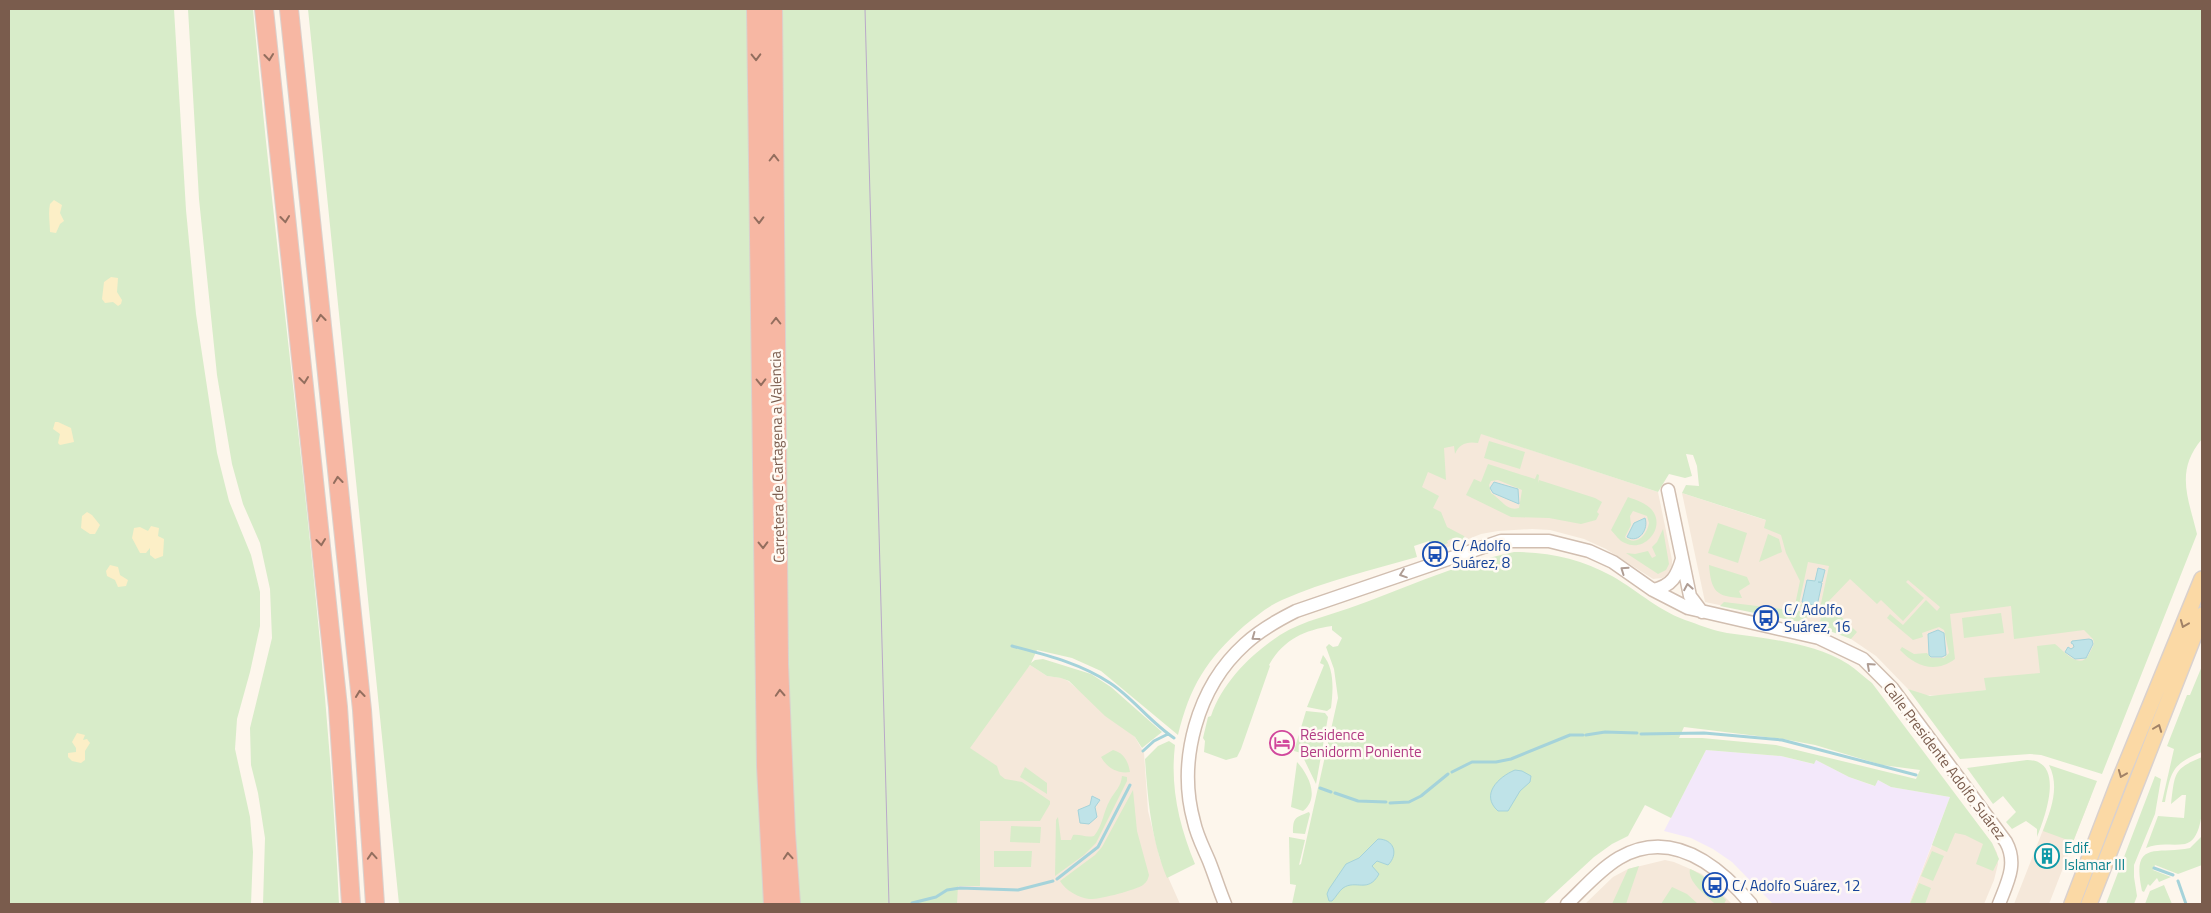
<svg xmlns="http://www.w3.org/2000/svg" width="2211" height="913" viewBox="0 0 2211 913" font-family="'Titillium Web',sans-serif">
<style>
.residential{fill:#f5e8da}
.education{fill:#f3e8fa}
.green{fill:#d8ecc9;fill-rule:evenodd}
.sand{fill:#fcefc7}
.water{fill:#bfe3e8;stroke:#a5d3da}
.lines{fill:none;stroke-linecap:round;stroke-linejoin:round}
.stream{stroke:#a5d3da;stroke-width:3}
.minor-casing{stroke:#d1beb0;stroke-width:15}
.major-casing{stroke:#dad1cd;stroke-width:18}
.highway-casing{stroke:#dad1cd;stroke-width:20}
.minor{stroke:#fff;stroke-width:12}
.major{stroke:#fbd9a5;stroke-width:15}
.highway{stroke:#f7b7a3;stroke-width:18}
.tram{stroke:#b9a8c9;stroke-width:1}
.oneway{stroke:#936e5e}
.oneway2{stroke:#af9d94}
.oneway3{stroke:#a18267}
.labels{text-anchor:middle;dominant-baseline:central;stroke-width:5;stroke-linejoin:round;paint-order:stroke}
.street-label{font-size:15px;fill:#7a5c4d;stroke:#fffaf3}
.transit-label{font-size:15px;fill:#164399;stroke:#fffaf3;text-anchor:start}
.hotel-label{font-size:15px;fill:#b23c85;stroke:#fffaf3;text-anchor:start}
.culture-label{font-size:15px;fill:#0d838f;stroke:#fffaf3;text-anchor:start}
</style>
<rect width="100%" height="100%" fill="#fdf6ec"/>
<!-- residential -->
<path class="residential" d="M1431 417 1658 492 1672 560V568L1669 574 1662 578 1653 579 1606 549 1584 539 1550 530 1532 529 1498 531 1481 534 1438 551 1409 465Z
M1682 493 1842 545 2115 635 2079 685 2001 688 1941 696 1923 695 1908 689 1876 656 1851 639 1833 631 1810 624 1705 602Z
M1030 665 1047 676 1062 678 1068 681 1135 737 1144 753 1148 811 1160 859 1180 904H957V848L946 767Z
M2061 784 2091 796 2049 904H2014Z
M1953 792 1992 843 1997 853 1998 864 1994 880 1984 904H1909Z
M1665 860 1674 862 1702 874 1732 904H1585L1613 877 1628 869Z"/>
<!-- education -->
<path class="education" d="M1706 750 1781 756 1813 764 1816 760 1849 777 1874 786 1878 780 1891 787 1950 797 1909 904H1773L1732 862 1713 849 1691 838 1664 831Z"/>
<!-- green -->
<path class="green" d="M9 9H174L186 210 196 314 217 453 229 501 251 555 260 592V626L250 672 237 719 235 749 250 817 253 852 251 904H9Z
M188 9H253C280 308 325 604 339 904H263L265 838 258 793 251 765 250 728 272 638 270 589 260 543 243 504 232 464 217 375 199 199Z
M308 9H2202V439C2175 471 2188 497 2197 534L2102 774 2041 755 2030 754 1960 759 1908 689 1930 696 1986 690 1984 678 2040 673 2037 646 2055 644C2065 652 2080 671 2089 654 2092 648 2095 645 2093 639L2084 630 2014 639 2011 606 1950 614 1955 659C1935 674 1915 666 1900 650L1902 647 1914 654 1927 653 1931 658H1944L1949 653 1944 630 1939 627 1922 633 1923 637 1913 640 1887 618 1890 614 1903 625 1926 600 1937 611 1940 607 1908 580 1906 582 1924 598 1903 621 1881 600 1877 604 1850 579 1827 603 1857 632 1851 639 1819 627 1822 612 1795 605 1800 581 1786 553 1781 535 1764 528 1766 520 1682 493 1686 485 1699 486 1697 466 1693 455 1686 454 1692 476 1685 478 1669 474 1658 492 1481 434 1478 443C1467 441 1459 444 1455 454L1454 446 1444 448 1446 480 1428 472 1422 487 1439 496 1433 508 1441 512 1447 527 1464 536 1466 540 1456 544 1453 538 1447 541 1448 543 1437 548 1438 551 1433 552 1429 541 1414 546 1417 557C1372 570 1325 581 1282 600 1268 606 1255 617 1244 626 1206 660 1190 686 1178 735L1101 671 1072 658 1037 650 1031 663 1035 660 1043 659 1091 674 1111 687 1162 732 1142 748 1135 737 1105 716 1069 681 1061 678 1047 676 1030 665 970 748 997 766 1000 775 1005 779 1022 782 1050 801V804L1040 821H980V886H958L957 904H399ZM1808 562 1829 566 1820 608 1799 604Z
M1489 441 1525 452 1520 469 1484 458Z
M1488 464 1535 479 1537 474 1539 475 1538 483 1539 480 1595 498 1602 502 1597 512 1599 514 1596 520 1581 524 1549 518 1511 517 1466 495 1474 479 1481 482ZM1498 480 1522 490 1519 508C1507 512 1501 499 1491 493L1489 485 1491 481Z
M1628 497C1636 500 1646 503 1652 510 1666 527 1645 553 1625 543 1619 541 1615 534 1611 530ZM1633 511 1647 516 1649 523C1647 535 1636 547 1625 537L1631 525 1630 516Z
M1718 523 1747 533 1738 563 1708 553Z
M1663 529 1669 564 1666 570 1658 574 1626 553 1635 554 1648 551 1652 558 1656 556 1652 547 1657 542Z
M1768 534 1779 539 1782 552 1759 562Z
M1514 552C1549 552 1581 559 1612 576 1640 592 1659 612 1691 622 1702 626 1715 631 1727 633 1768 639 1812 642 1848 664 1856 669 1864 677 1872 683L1992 843 1999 859 1993 871 1976 864 1983 844 1965 835 1955 833 1947 852 1932 845 1950 797 1891 787 1878 780 1875 786 1849 777 1816 760 1814 764 1781 756 1706 750 1671 818 1645 805 1628 836 1612 844 1594 857 1543 904H1292L1296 885 1290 884 1289 837 1305 840 1299 865 1301 864 1338 698 1334 669 1326 647 1329 644 1333 647 1338 646 1342 638 1332 630V626C1304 630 1283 640 1269 665L1270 666 1241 749 1237 757 1226 760 1204 752 1205 741 1203 738 1208 717 1211 716C1222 683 1251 654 1280 635 1304 620 1332 615 1358 605 1410 586 1460 563 1514 552ZM1684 727 1783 739 1815 745 1882 765 1920 770 1916 779 1776 745 1702 738H1679Z
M1709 565 1747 577 1750 584 1739 591 1742 598C1716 597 1711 591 1709 565Z
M1724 602 1808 612 1805 623 1720 606Z
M2001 613 2004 633 1964 638 1962 618Z
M1323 655C1335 669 1333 691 1331 708L1327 711 1307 707 1324 665 1320 663Z
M2202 666V752C2172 764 2171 771 2165 802H2162L2174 749 2167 746 2187 695H2190Z
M1306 711 1325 713 1328 717 1316 784 1301 753 1294 751Z
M1169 741 1175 745C1170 787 1179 825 1195 864L1167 878C1151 839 1148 800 1145 759L1158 746Z
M1113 750C1124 753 1128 761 1130 772 1118 774 1107 768 1101 757Z
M2202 757C2202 776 2209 839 2185 844 2171 846 2159 842 2146 848L2158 816 2184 818 2186 795H2182L2171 804C2175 773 2173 769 2202 757Z
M2027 760C2066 760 2045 817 2037 837V829L2026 821 2012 829 2006 822 2016 812 2003 796 1993 804 1967 768Z
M1297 762C1309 775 1320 798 1303 811L1291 807Z
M2049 765 2097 781 2073 842 2043 831C2051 809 2060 787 2049 765Z
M1025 767 1047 783V794L1020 777Z
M1122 776 1127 777V781L1096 843 1084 855 1055 876 1056 820 1058 817 1061 840H1071L1073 835C1080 834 1086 838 1094 836 1103 825 1103 812 1110 800 1115 791 1121 787 1122 776Z
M2155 776 2161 779 2155 814 2134 865V877L2137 896 2134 904H2106Z
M1133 790 1137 831 1149 875C1148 879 1147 882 1143 885 1136 890 1098 900 1089 899 1079 898 1065 890 1060 881L1095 855 1102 847Z
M1309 812 1310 814 1305 834 1293 833C1293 817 1295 818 1309 812Z
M1011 826 1041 827 1040 843 1010 842Z
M2202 836V865L2178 874 2155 865 2153 870 2171 877 2159 882 2157 878 2150 886 2148 884 2144 892 2142 891C2131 839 2156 855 2190 848Z
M994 851H1032L1031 867H994Z
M1932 851 1944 856 1933 881 1921 876Z
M1639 866 1626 904H1612L1628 869Z
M1690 869C1709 877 1714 888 1726 900L1724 904H1715C1706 895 1687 882 1690 869Z
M1919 883 1931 888 1925 904H1910Z
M2164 885 2172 904H2145L2150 891Z
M1672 887 1687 894 1698 904H1661Z"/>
<!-- sand -->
<path class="sand" d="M54 200 62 205 60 213 64 221 60 224 56 233 50 232C50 223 48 213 50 204Z
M111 277 118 278 117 292 122 300 121 304 118 306 113 302 105 303 102 299 104 282Z
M55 422H58L71 428 74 442 60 445 58 443 60 434 53 429Z
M87 512 92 515 100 525 95 534H90L81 528 82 516Z
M151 526 159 528 158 536 164 539 163 556 155 559 150 555V548L146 553H140L132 538 134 528 140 527 148 531Z
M110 565 118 567 120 575 128 580 126 586 118 587 115 580 107 576 106 571Z
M77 733 85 735 83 740 87 739 90 743 85 751V760L81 763 72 761 68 757V753L76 752V748L72 742Z"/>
<!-- water -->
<path class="water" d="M1494 482 1518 489 1519 504 1493 493 1490 488Z
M1645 518C1649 529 1639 544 1627 537L1634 523Z
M1818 568 1825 570 1822 582H1818L1822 583 1817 606 1802 602 1807 580 1815 581Z
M1938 630 1944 633 1946 655 1942 657H1931L1929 655 1928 634Z
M2089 639 2092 640 2093 644 2086 658 2075 659 2065 652 2068 647 2071 649 2074 647 2073 644 2071 643 2072 641Z
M1515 770 1522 771 1531 776 1530 782 1520 791 1508 811H1498C1480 795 1498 777 1515 770Z
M1092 796 1100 800 1095 807 1097 817 1089 824 1080 823 1078 810 1090 805Z
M1378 839C1394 839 1399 854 1388 865L1377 861 1372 866 1379 874C1368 894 1356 879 1343 888 1339 891 1336 897 1332 901H1329L1327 894 1329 889 1346 864 1359 858Z"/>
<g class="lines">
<!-- stream -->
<path class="stream" d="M1012 646C1046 655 1080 663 1110 683 1133 698 1150 722 1174 738
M1641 734 1704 733 1782 740 1916 775
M1586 735 1605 732 1637 733
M1143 751 1154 741 1168 734
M1452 772 1472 762H1496L1511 759 1570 735H1583
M1320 788 1331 792
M1335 793 1358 801 1386 802
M1390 803 1409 802 1421 796 1448 774
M2154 868 2173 875
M1057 879 1098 847 1130 785
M2178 881 2186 904
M912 903 936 897 947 890 960 888 1018 890 1053 881"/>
<defs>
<path id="minor" d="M1668 490 1690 596 1702 612
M1653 590C1672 586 1677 576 1682 559
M1225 904C1219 890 1215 876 1209 861 1204 849 1197 836 1194 822 1177 761 1197 687 1245 644 1260 630 1278 620 1296 611L1501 541H1549L1589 551 1613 562 1653 590 1688 608 1819 638 1863 659 1892 688 2006 842C2018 864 2007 883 1999 904
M1567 904C1583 889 1599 870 1619 858 1671 828 1718 865 1751 904"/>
<path id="major" d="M2072 904 2118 784 2202 579
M2089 904 2202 615"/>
<path id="highway" d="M264 9 338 707 351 904
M289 9 362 710 375 904
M756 9 766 766 773 904
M773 9 779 664 786 833 791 904"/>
</defs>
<!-- minor casing -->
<use href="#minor" class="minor-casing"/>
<!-- major casing -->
<use href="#major" class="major-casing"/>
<!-- highway casing -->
<use href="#highway" class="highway-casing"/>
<!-- minor -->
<use href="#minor" class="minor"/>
<!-- major -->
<use href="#major" class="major"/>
<!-- highway -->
<use href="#highway" class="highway"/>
<!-- tram -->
<path class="tram" d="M865 9 889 904"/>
</g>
<!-- one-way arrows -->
<defs><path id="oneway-chevron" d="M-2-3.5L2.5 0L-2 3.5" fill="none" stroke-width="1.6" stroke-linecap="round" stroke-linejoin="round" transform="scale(1.25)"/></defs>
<g class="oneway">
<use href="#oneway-chevron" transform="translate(269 57) rotate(84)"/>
<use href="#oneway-chevron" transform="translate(756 57) rotate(89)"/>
<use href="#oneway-chevron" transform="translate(774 158) rotate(-90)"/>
<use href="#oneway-chevron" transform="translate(285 219) rotate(84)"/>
<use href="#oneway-chevron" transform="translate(759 220) rotate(89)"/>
<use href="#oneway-chevron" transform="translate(321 318) rotate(-96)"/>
<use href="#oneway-chevron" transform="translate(776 321) rotate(-90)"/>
<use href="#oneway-chevron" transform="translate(304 380) rotate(83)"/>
<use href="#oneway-chevron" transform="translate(761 382) rotate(89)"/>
<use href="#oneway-chevron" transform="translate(338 480) rotate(-96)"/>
<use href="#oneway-chevron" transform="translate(321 542) rotate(84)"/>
<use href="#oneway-chevron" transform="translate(763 545) rotate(89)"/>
<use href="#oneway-chevron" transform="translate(780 693) rotate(-93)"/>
<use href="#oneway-chevron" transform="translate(360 694) rotate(-96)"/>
<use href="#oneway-chevron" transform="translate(372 856) rotate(-94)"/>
<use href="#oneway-chevron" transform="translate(788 856) rotate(-94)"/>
</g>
<g class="oneway2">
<use href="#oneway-chevron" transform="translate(1624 570) rotate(-145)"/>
<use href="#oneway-chevron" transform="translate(1403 574) rotate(161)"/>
<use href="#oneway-chevron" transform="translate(1688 587) rotate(-100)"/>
<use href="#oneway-chevron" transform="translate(1255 637) rotate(144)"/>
<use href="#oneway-chevron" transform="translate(1870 666) rotate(-138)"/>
</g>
<g class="oneway3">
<use href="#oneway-chevron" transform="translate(2184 624) rotate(112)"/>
<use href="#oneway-chevron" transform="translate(2158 728) rotate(-69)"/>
<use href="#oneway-chevron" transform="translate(2122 774) rotate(112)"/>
</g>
<!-- icons -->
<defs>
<symbol id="bus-ring" viewBox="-11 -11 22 22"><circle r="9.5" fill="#fffaf3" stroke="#1a4fb4" stroke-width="1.5"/><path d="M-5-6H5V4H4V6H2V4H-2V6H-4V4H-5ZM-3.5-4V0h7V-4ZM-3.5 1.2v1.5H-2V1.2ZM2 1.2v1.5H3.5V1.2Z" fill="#1a4fb4"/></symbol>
<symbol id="hotel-ring" viewBox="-11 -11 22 22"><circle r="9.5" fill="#fffaf3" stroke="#d1479c" stroke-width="1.5"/><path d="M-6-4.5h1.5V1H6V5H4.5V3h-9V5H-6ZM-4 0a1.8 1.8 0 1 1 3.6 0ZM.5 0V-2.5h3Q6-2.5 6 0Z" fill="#d1479c"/></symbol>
<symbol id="building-ring" viewBox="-11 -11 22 22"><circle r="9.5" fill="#fffaf3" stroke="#0f9aa8" stroke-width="1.5"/><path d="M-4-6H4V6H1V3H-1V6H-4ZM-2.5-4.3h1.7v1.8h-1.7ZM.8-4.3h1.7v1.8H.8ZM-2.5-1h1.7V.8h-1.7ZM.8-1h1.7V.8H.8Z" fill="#0f9aa8"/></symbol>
</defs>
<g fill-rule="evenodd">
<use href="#bus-ring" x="1421" y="540" width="28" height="28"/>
<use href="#bus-ring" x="1752" y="604" width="28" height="28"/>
<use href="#hotel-ring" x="1268" y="729" width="28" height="28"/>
<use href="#building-ring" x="2033" y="842" width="28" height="28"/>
<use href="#bus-ring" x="1701" y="871" width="28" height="28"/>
</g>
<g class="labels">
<!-- street labels -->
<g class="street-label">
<text transform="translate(777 457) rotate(-91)">Carretera de Cartagena a Valencia</text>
<text transform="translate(1945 761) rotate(53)">Calle Presidente Adolfo Suárez</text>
</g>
<!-- transit labels -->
<g class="transit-label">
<text x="1452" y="545">C/ Adolfo<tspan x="1452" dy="17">Suárez, 8</tspan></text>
<text x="1784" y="609">C/ Adolfo<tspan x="1784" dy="17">Suárez, 16</tspan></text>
<text x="1732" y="885">C/ Adolfo Suárez, 12</text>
</g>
<!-- hotel labels -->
<g class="hotel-label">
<text x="1300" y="734">Résidence<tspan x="1300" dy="17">Benidorm Poniente</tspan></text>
</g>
<!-- culture labels -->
<g class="culture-label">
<text x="2064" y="847">Edif.<tspan x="2064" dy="17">Islamar III</tspan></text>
</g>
</g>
<!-- border -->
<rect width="2211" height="913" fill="none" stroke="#7a5c4d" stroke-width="20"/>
</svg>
